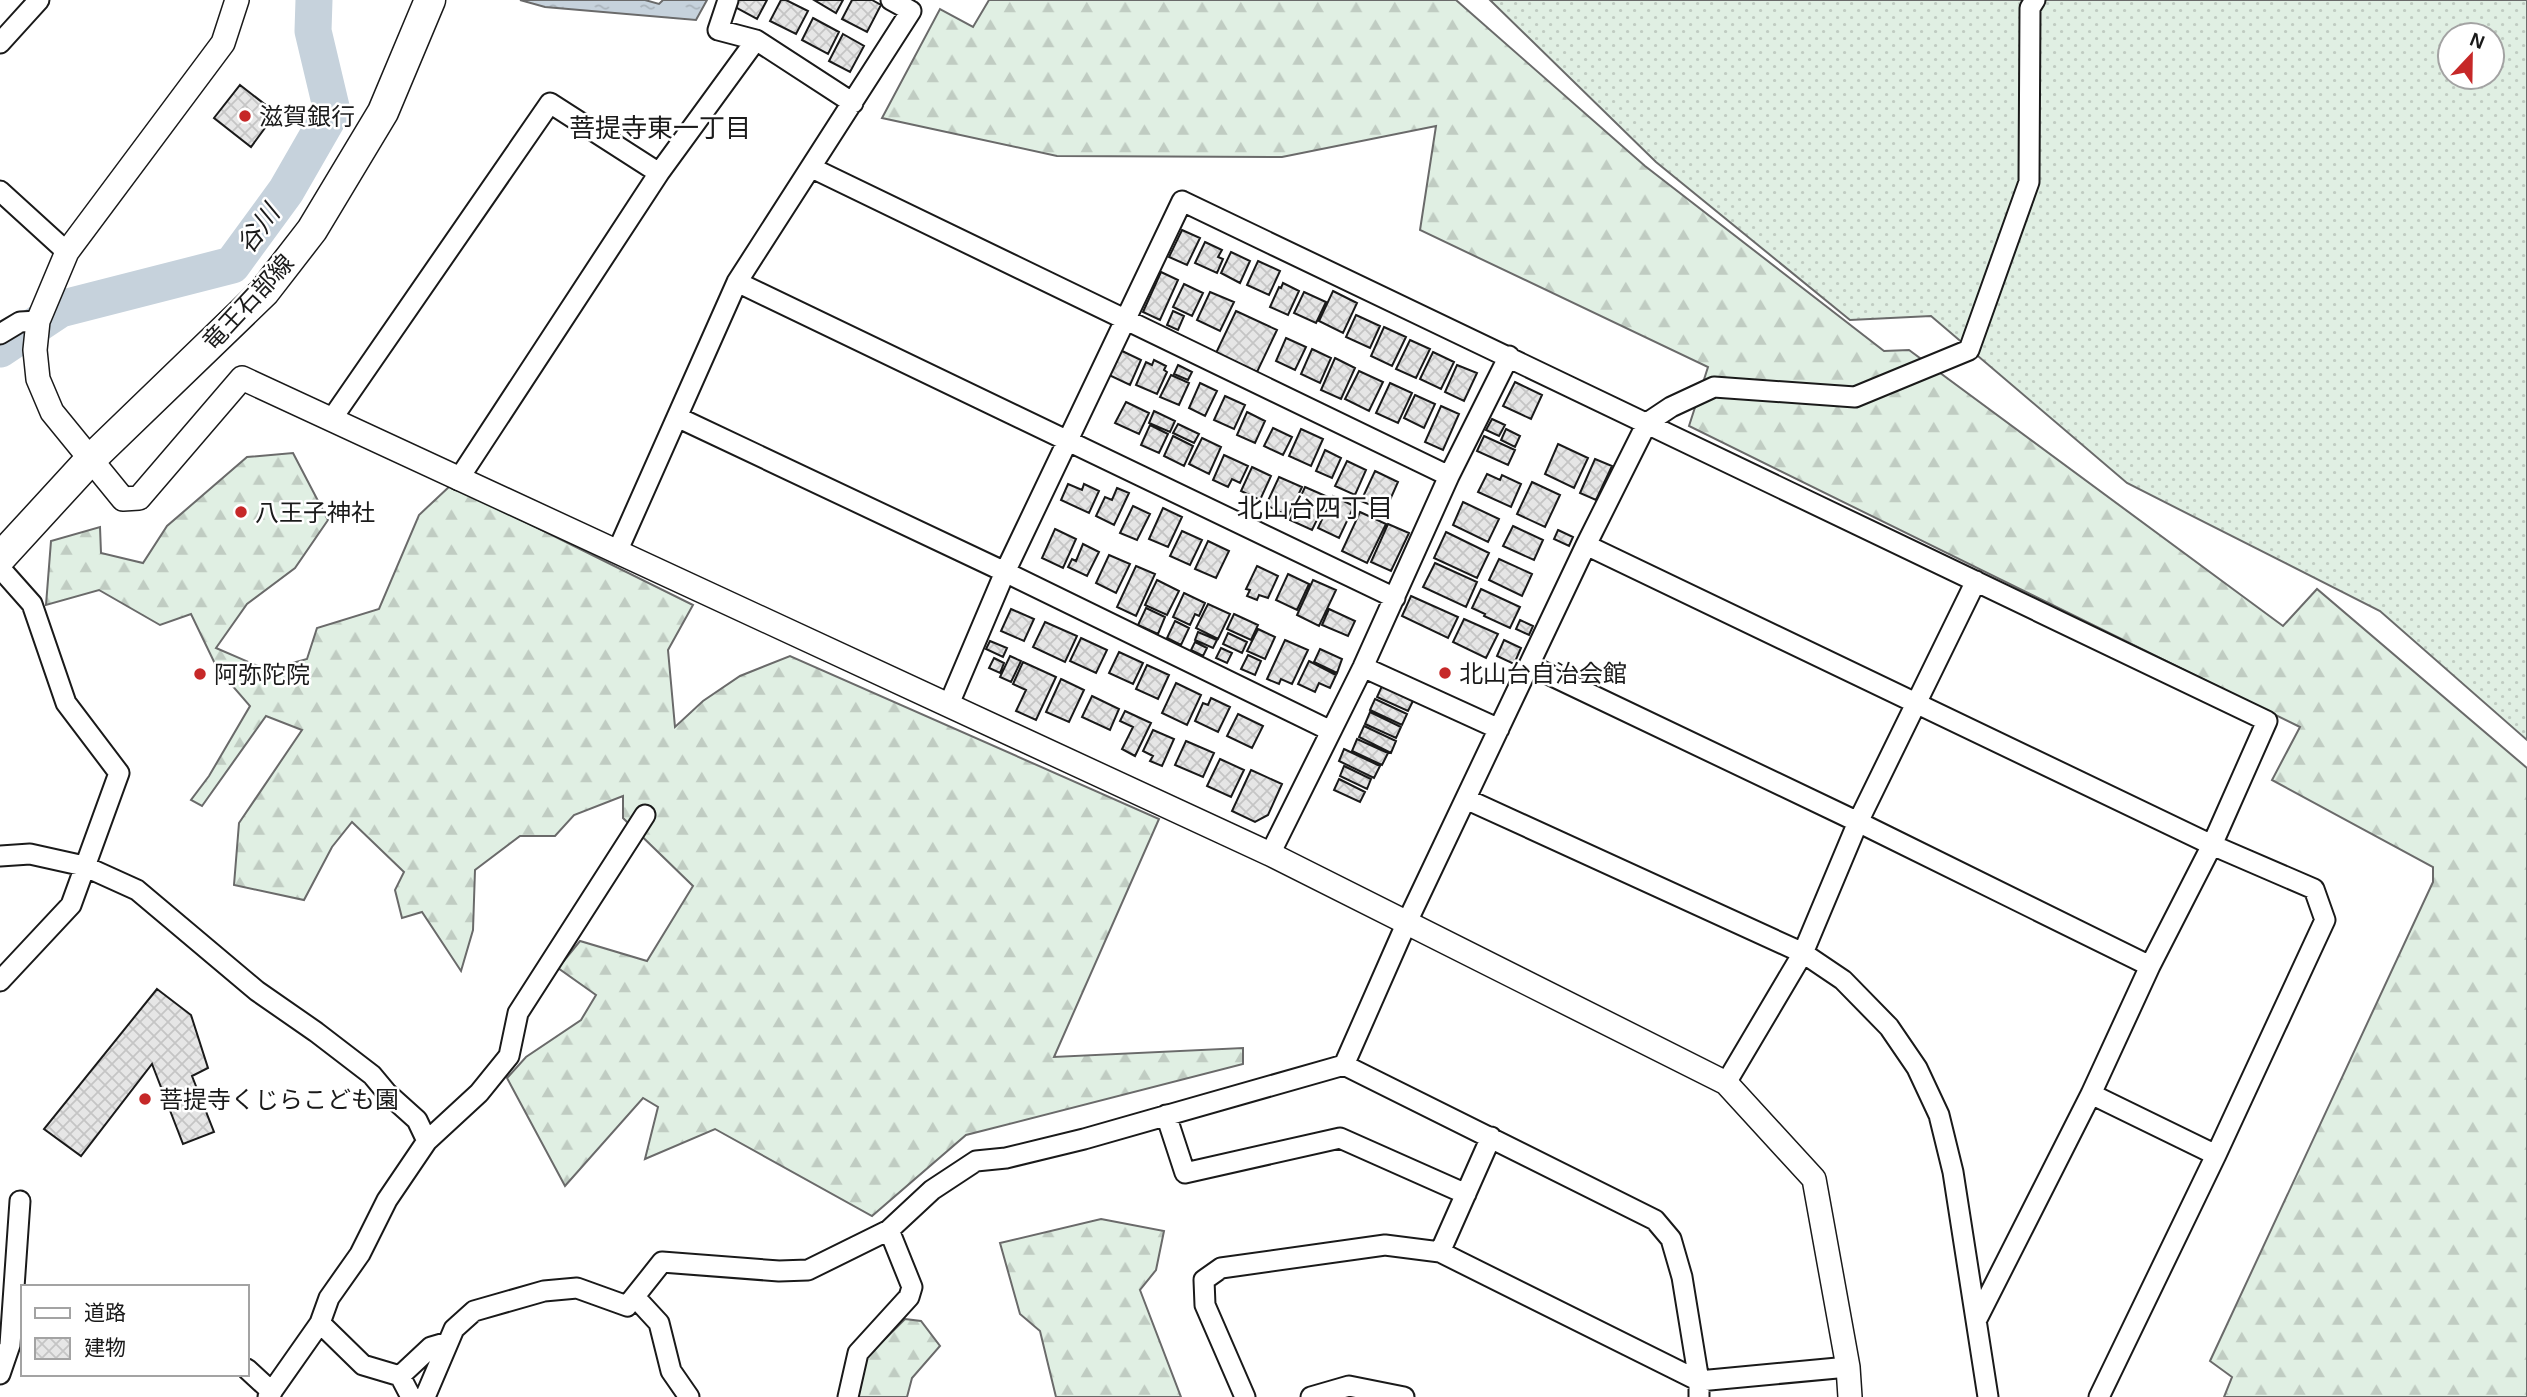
<svg xmlns="http://www.w3.org/2000/svg" width="2527" height="1397" viewBox="0 0 2527 1397" font-family="Arial,'Noto Sans JP',sans-serif">
<style>
.grass{fill:url(#grass-dots);stroke:#6a6a6a;stroke-width:2;fill-rule:evenodd}
.forest{fill:url(#forest-firs);stroke:#6a6a6a;stroke-width:2}
.water{fill:url(#water-ripples);stroke:#6a6a6a;stroke-width:2}
.lines{fill:none;stroke-linecap:round;stroke-linejoin:round}
.river{stroke:#c6d2dc;stroke-width:37}
.building{fill:url(#building-cross-hatch);stroke:#1a1a1a;stroke-width:2}
.minor-casing{stroke:#1a1a1a;stroke-width:23}
.tertiary-casing{stroke:#1a1a1a;stroke-width:26}
.primary-casing{stroke:#1a1a1a;stroke-width:33}
.minor{stroke:#fff;stroke-width:19}
.tertiary{stroke:#fff;stroke-width:23}
.primary{stroke:#fff;stroke-width:30}
.poi-dot{fill:#c62828;stroke:#fff;stroke-width:2.5}
.labels{text-anchor:middle;dominant-baseline:central;stroke-width:5;stroke-linejoin:round;paint-order:stroke}
.poi-label{font-size:24px;fill:#1a1a1a;stroke:#fff;text-anchor:start}
.street-label{font-size:24px;fill:#1a1a1a;stroke:#fff}
.neighbourhood-label{font-size:26px;fill:#1a1a1a;stroke:#fff}
.water-label{font-size:26px;font-style:italic;fill:#1a1a1a;stroke:#fff}
</style>
<defs>
<pattern id="grass-dots" width="8" height="8" patternUnits="userSpaceOnUse" patternTransform="scale(1.75)"><rect width="8" height="8" fill="#e0efe3"/><path d="M2 2h.1M6 6h.1" fill="none" stroke="#c0ccc2" stroke-width="1.8" stroke-linecap="round"/></pattern>
<pattern id="forest-firs" width="22" height="20" patternUnits="userSpaceOnUse" patternTransform="scale(1.75)"><rect width="22" height="20" fill="#e0efe3"/><path d="M5 1l3.5 6h-7zM16 11l3.5 6h-7z" fill="#c0ccc2"/></pattern>
<pattern id="water-ripples" width="26" height="14" patternUnits="userSpaceOnUse" patternTransform="scale(1.75)"><rect width="26" height="14" fill="#c6d2dc"/><path d="M2 4q2-2 4 0t4 0M15 11q2-2 4 0t4 0" fill="none" stroke="#aab4bc"/></pattern>
<pattern id="building-cross-hatch" width="8" height="8" patternUnits="userSpaceOnUse" patternTransform="scale(1.75)"><rect width="8" height="8" fill="#e6e6e6"/><path d="M0 0l8 8M0 8l8-8" fill="none" stroke="#c5c5c5"/></pattern>
</defs>
<rect width="100%" height="100%" fill="#fff"/>
<!-- grass -->
<path class="grass" d="M1490 0H2527V740L2380 611 2127 483 1931 316 1850 320 1656 162ZM2450 35H2492V77H2450Z"/>
<!-- forest -->
<path class="forest" d="M989 0H1456L1645 166 1884 351 1909 350 2283 626 2317 589 2527 768V1397H2224L2232 1377 2210 1361 2433 882V867L2272 780 2300 727 1689 426 1708 367 1420 230 1436 126 1282 157 1057 156 882 118 940 9 973 27Z
M293 453 328 520 295 568 247 604 216 648 267 670 307 659 317 628 379 609 419 515 451 485 693 605 668 650 675 727 703 701 740 676 790 656 1159 819 1054 1057 1243 1048V1064L966 1135 872 1216 715 1129 645 1159 658 1107 643 1098 565 1186 507 1078 526 1057 581 1020 596 995 558 968 580 941 647 961 693 886 623 818V796L574 815 555 836H520L475 870 473 930 461 971 422 912 402 918 395 890 404 872 352 822 332 847 304 900 234 885 239 823 302 730 266 716 202 806 191 800 209 776 250 706 217 668 191 614 160 625 99 590 46 605 51 541 100 527 101 553 143 563 167 526 247 457Z
M1101 1219 1164 1231 1156 1270 1140 1290 1181 1397H1056L1040 1331 1020 1314 1000 1243Z
M905 1319 921 1321 940 1346 912 1378 907 1397H858L867 1357Z"/>
<!-- water -->
<path class="water" d="M520 0H645L659 4 663 0H707L696 20 545 7Z"/>
<g class="lines">
<!-- river -->
<path class="river" d="M0 349 60 309 232 265 286 191 332 111 313 31 314 0"/>
</g>
<!-- building -->
<path class="building" d="M737 0H767L757 19 733 6Z
M781 0H786L808 11 796 34 770 21Z
M814 0H843L836 13Z
M852 0H872L881 5 867 32 842 19Z
M813 18 839 32 828 54 802 40Z
M843 34 864 46 850 72 829 61Z
M240 85 276 113 251 147 214 118Z
M1182 230 1200 238 1187 265 1169 257Z
M1205 242 1222 250 1218 257 1223 259 1217 273 1195 263Z
M1231 252 1250 261 1240 283 1221 273Z
M1258 261 1280 271 1269 295 1247 285Z
M1161 272 1178 280 1160 320 1143 312Z
M1283 283 1299 291 1288 315 1270 307 1279 287 1281 288Z
M1184 284 1203 293 1192 316 1173 307Z
M1333 291 1357 303 1343 333 1319 321Z
M1210 292 1234 302 1220 331 1197 320Z
M1304 292 1326 302 1316 323 1294 313Z
M1173 311 1184 316 1178 330 1167 325Z
M1236 311 1277 330 1257 372 1216 353Z
M1356 315 1380 326 1370 348 1346 337Z
M1384 327 1406 337 1392 366 1371 356Z
M1286 338 1306 347 1295 370 1276 361Z
M1410 340 1430 349 1416 378 1396 369Z
M1312 349 1331 358 1320 383 1301 374Z
M1120 350 1141 360 1130 385 1109 375Z
M1433 352 1454 362 1441 389 1420 379Z
M1335 358 1355 368 1341 399 1321 390Z
M1154 360 1166 366 1164 370 1167 372 1157 394 1136 385 1146 362 1152 365Z
M1178 365 1192 372 1188 380 1174 374Z
M1457 365 1477 373 1464 401 1445 392Z
M1359 371 1383 382 1369 411 1345 399Z
M1171 375 1189 383 1179 405 1160 397Z
M1515 382 1542 395 1531 419 1503 406Z
M1200 383 1217 391 1205 416 1189 408Z
M1390 383 1412 393 1398 423 1376 413Z
M1415 395 1435 404 1424 428 1404 418Z
M1225 396 1245 405 1234 429 1214 420Z
M1126 402 1149 413 1139 434 1115 423Z
M1441 406 1459 414 1443 450 1425 442Z
M1154 411 1175 421 1170 432 1149 423Z
M1247 412 1265 421 1255 443 1237 435Z
M1492 419 1505 425 1499 436 1486 430Z
M1178 424 1199 434 1194 443 1173 433Z
M1150 425 1168 434 1159 453 1141 445Z
M1273 428 1292 437 1283 455 1264 446Z
M1301 429 1323 439 1311 466 1289 456Z
M1506 429 1520 436 1515 447 1501 440Z
M1173 436 1193 446 1184 466 1164 456Z
M1484 436 1515 450 1508 465 1477 451Z
M1202 438 1221 447 1209 474 1189 464Z
M1558 444 1588 458 1574 488 1545 474Z
M1325 450 1341 458 1332 478 1316 471Z
M1224 455 1248 466 1240 483 1232 479 1228 487 1213 480Z
M1595 459 1612 466 1596 500 1580 493Z
M1347 461 1366 470 1355 495 1335 486Z
M1252 467 1271 476 1260 500 1241 491Z
M1375 471 1398 482 1385 511 1361 501Z
M1487 474 1500 480 1502 475 1521 484 1511 507 1478 492Z
M1279 477 1302 487 1288 516 1266 505Z
M1532 482 1560 495 1545 527 1517 514Z
M1068 484 1082 490 1084 484 1099 491 1089 513 1061 500Z
M1305 487 1328 497 1312 530 1290 520Z
M1117 488 1129 493 1114 525 1096 516 1105 497 1112 500Z
M1333 496 1354 506 1339 538 1318 528Z
M1463 502 1499 519 1488 542 1453 525Z
M1133 506 1150 514 1137 540 1120 533Z
M1163 508 1182 517 1168 547 1149 539Z
M1360 512 1386 524 1367 563 1342 551Z
M1388 524 1409 533 1391 571 1371 562Z
M1513 526 1543 540 1534 560 1503 546Z
M1055 529 1076 539 1063 568 1042 558Z
M1558 530 1573 537 1569 546 1554 539Z
M1182 531 1202 540 1190 565 1170 556Z
M1446 532 1489 553 1477 578 1434 558Z
M1208 541 1229 551 1216 578 1195 569Z
M1083 544 1099 552 1087 576 1068 567 1072 559 1076 561Z
M1109 555 1130 564 1116 593 1096 583Z
M1499 559 1532 574 1522 596 1489 580Z
M1435 563 1477 582 1466 607 1423 587Z
M1136 566 1155 574 1136 616 1117 607Z
M1257 566 1278 576 1268 598 1259 595 1257 600 1247 596 1250 590 1246 589Z
M1288 574 1309 584 1297 610 1276 600Z
M1157 580 1179 591 1167 615 1145 605Z
M1313 580 1336 590 1319 626 1297 615Z
M1481 589 1520 607 1510 628 1484 616 1485 614 1472 608Z
M1184 593 1205 603 1199 616 1195 614 1190 625 1173 617Z
M1411 596 1458 617 1448 638 1402 616Z
M1208 604 1230 614 1218 639 1196 628Z
M1146 608 1165 617 1158 634 1138 625Z
M1011 609 1034 619 1024 641 1001 631Z
M1329 609 1355 621 1348 636 1322 625Z
M1234 614 1258 625 1251 640 1227 629Z
M1464 619 1498 634 1486 658 1453 642Z
M1520 620 1533 626 1529 635 1516 629Z
M1175 621 1189 628 1181 645 1167 638Z
M1045 622 1077 636 1065 662 1033 647Z
M1258 629 1275 637 1265 659 1247 651Z
M1198 632 1217 640 1213 648 1195 640Z
M1228 633 1247 642 1242 653 1223 644Z
M1081 638 1107 650 1096 673 1070 661Z
M1285 640 1308 650 1292 684 1281 679 1279 684 1267 679Z
M1504 640 1521 648 1514 664 1497 656Z
M990 641 1007 648 1003 657 986 649Z
M1195 642 1207 648 1203 656 1191 650Z
M1221 648 1232 653 1227 663 1216 658Z
M1320 649 1342 659 1337 673 1314 662Z
M1119 652 1143 663 1133 684 1109 673Z
M1248 655 1261 661 1255 675 1241 669Z
M1010 656 1021 661 1011 682 1000 677Z
M994 658 1004 663 1000 673 989 668Z
M1309 661 1336 675 1330 688 1319 683 1315 692 1298 684Z
M1023 662 1056 677 1036 720 1016 711 1026 690 1013 684Z
M1147 665 1169 675 1158 699 1136 689Z
M1061 679 1084 690 1069 722 1046 712Z
M1176 683 1201 695 1187 725 1162 713Z
M1382 686 1413 701 1408 711 1377 697Z
M1092 696 1119 709 1110 730 1082 717Z
M1211 698 1230 707 1218 732 1195 721 1203 703 1208 705Z
M1375 699 1407 714 1402 725 1370 710Z
M1125 711 1151 723 1135 756 1122 749 1133 727 1120 721Z
M1370 712 1401 727 1396 738 1365 724Z
M1238 714 1263 726 1252 748 1227 736Z
M1364 726 1396 741 1391 753 1359 737Z
M1153 730 1174 739 1162 766 1150 761 1153 756 1143 751Z
M1357 739 1388 753 1382 765 1352 751Z
M1186 741 1214 753 1203 777 1175 765Z
M1344 749 1380 766 1374 778 1339 761Z
M1220 759 1244 770 1231 797 1207 786Z
M1344 766 1371 779 1367 789 1340 776Z
M1251 770 1282 784 1268 815 1255 822 1232 811Z
M1339 779 1365 792 1360 802 1334 790Z
M157 989 191 1015 208 1068 192 1076 214 1132 183 1144 152 1064 81 1156 44 1129Z"/>
<g class="lines">
<defs>
<path id="minor" d="M728 0 718 30 756 40 853 103
M0 43 39 0
M812 168 1449 476
M0 191 67 252
M737 282 1395 598
M0 334 20 322 38 321
M677 417 1005 572 1331 731
M331 420 550 103 659 173
M458 480 659 173 756 40
M1586 545 2212 845 2314 889 2325 920 2216 1155 2099 1397
M617 552 737 282 911 11 891 0
M0 568 32 604 66 703 119 773 71 905 0 981
M1529 665 1858 822 2150 966
M1363 667 1499 729
M949 704 1005 572 1182 201 2267 721 2212 845 2150 966 2091 1094 1977 1319
M1466 799 1803 953 1843 980 1889 1027 1917 1068 1939 1115 1953 1172 1988 1397
M1270 854 1363 667 1449 476 1509 356
M0 856 30 854 84 866 137 890 257 991 316 1032 372 1075 387 1093 417 1120 427 1141 387 1200 360 1254 329 1298 320 1323 268 1397
M1344 1065 1407 922 1586 545 1647 423 1671 407 1714 387 1855 397 1969 350 2029 182 2030 8 2035 0
M1726 1083 1803 953 1858 822 1976 581
M2091 1094 2216 1155
M1166 1115 1185 1173 1340 1138 1466 1194
M427 1141 479 1093 509 1056 518 1013 645 815
M1440 1252 1491 1137
M635 1297 659 1323 671 1371 689 1397
M320 1323 363 1365 400 1376 431 1347 448 1342
M247 1369 272 1392
M0 1374 10 1345 20 1201
M400 1376 411 1397
M425 1397 454 1329 474 1311 544 1291 577 1288 627 1306 662 1262 779 1271 808 1270 889 1230 932 1190 976 1161 1006 1158 1084 1139 1344 1065 1655 1220 1671 1239 1682 1277 1699 1381V1397
M848 1397 858 1353 909 1297 912 1287 889 1230
M1245 1397 1205 1305 1204 1280 1221 1268 1385 1245 1440 1252 1699 1381 1848 1367
M1311 1397 1349 1386 1404 1397"/>
<path id="tertiary" d="M237 0 223 43 67 252 38 321 35 350 38 379 52 412 123 499 139 498 242 378 1270 854 1726 1083 1814 1179 1848 1367 1850 1397"/>
<path id="primary" d="M0 558 90 460 264 292 312 230 383 112 430 0"/>
</defs>
<!-- minor casing -->
<use href="#minor" class="minor-casing"/>
<!-- tertiary casing -->
<use href="#tertiary" class="tertiary-casing"/>
<!-- primary casing -->
<use href="#primary" class="primary-casing"/>
<!-- minor -->
<use href="#minor" class="minor"/>
<!-- tertiary -->
<use href="#tertiary" class="tertiary"/>
<!-- primary -->
<use href="#primary" class="primary"/>
</g>
<!-- markers -->
<g class="poi-dot">
<circle cx="245" cy="116" r="7"/>
<circle cx="241" cy="512" r="7"/>
<circle cx="1445" cy="673" r="7"/>
<circle cx="200" cy="674" r="7"/>
<circle cx="145" cy="1099" r="7"/>
</g>
<g class="labels">
<!-- poi labels -->
<g class="poi-label">
<text x="259" y="116">滋賀銀行</text>
<text x="255" y="512">八王子神社</text>
<text x="1459" y="673">北山台自治会館</text>
<text x="214" y="674">阿弥陀院</text>
<text x="159" y="1099">菩提寺くじらこども園</text>
</g>
<!-- street labels -->
<g class="street-label">
<text transform="translate(248 302) rotate(-47)">竜王石部線</text>
</g>
<!-- neighbourhood labels -->
<g class="neighbourhood-label">
<text x="660" y="128">菩提寺東一丁目</text>
<text x="1315" y="508">北山台四丁目</text>
</g>
<!-- water labels -->
<g class="water-label">
<text transform="translate(258 229) rotate(-54)">谷川</text>
</g>
</g>
<!-- legend -->
<rect x="21" y="1285" width="228" height="91" fill="#ffffff" stroke="#a3a3a3" stroke-width="2"/>
<rect x="35" y="1308" width="35" height="10" fill="#ffffff" stroke="#a3a3a3" stroke-width="2"/>
<text x="84" y="1320" font-size="21" fill="#1a1a1a">道路</text>
<rect x="35" y="1338" width="35" height="21" fill="url(#building-cross-hatch)" stroke="#a3a3a3" stroke-width="2"/>
<text x="84" y="1355" font-size="21" fill="#1a1a1a">建物</text>
<!-- north arrow -->
<g transform="translate(2471 56) rotate(22)"><circle r="33" fill="#ffffff" stroke="#a3a3a3" stroke-width="2"/>
<path d="M0-5L12 26L0 18L-12 26Z" fill="#c62828"/>
<text y="-10" font-size="19" font-weight="bold" text-anchor="middle" fill="#1a1a1a">N</text>
</g>
</svg>
